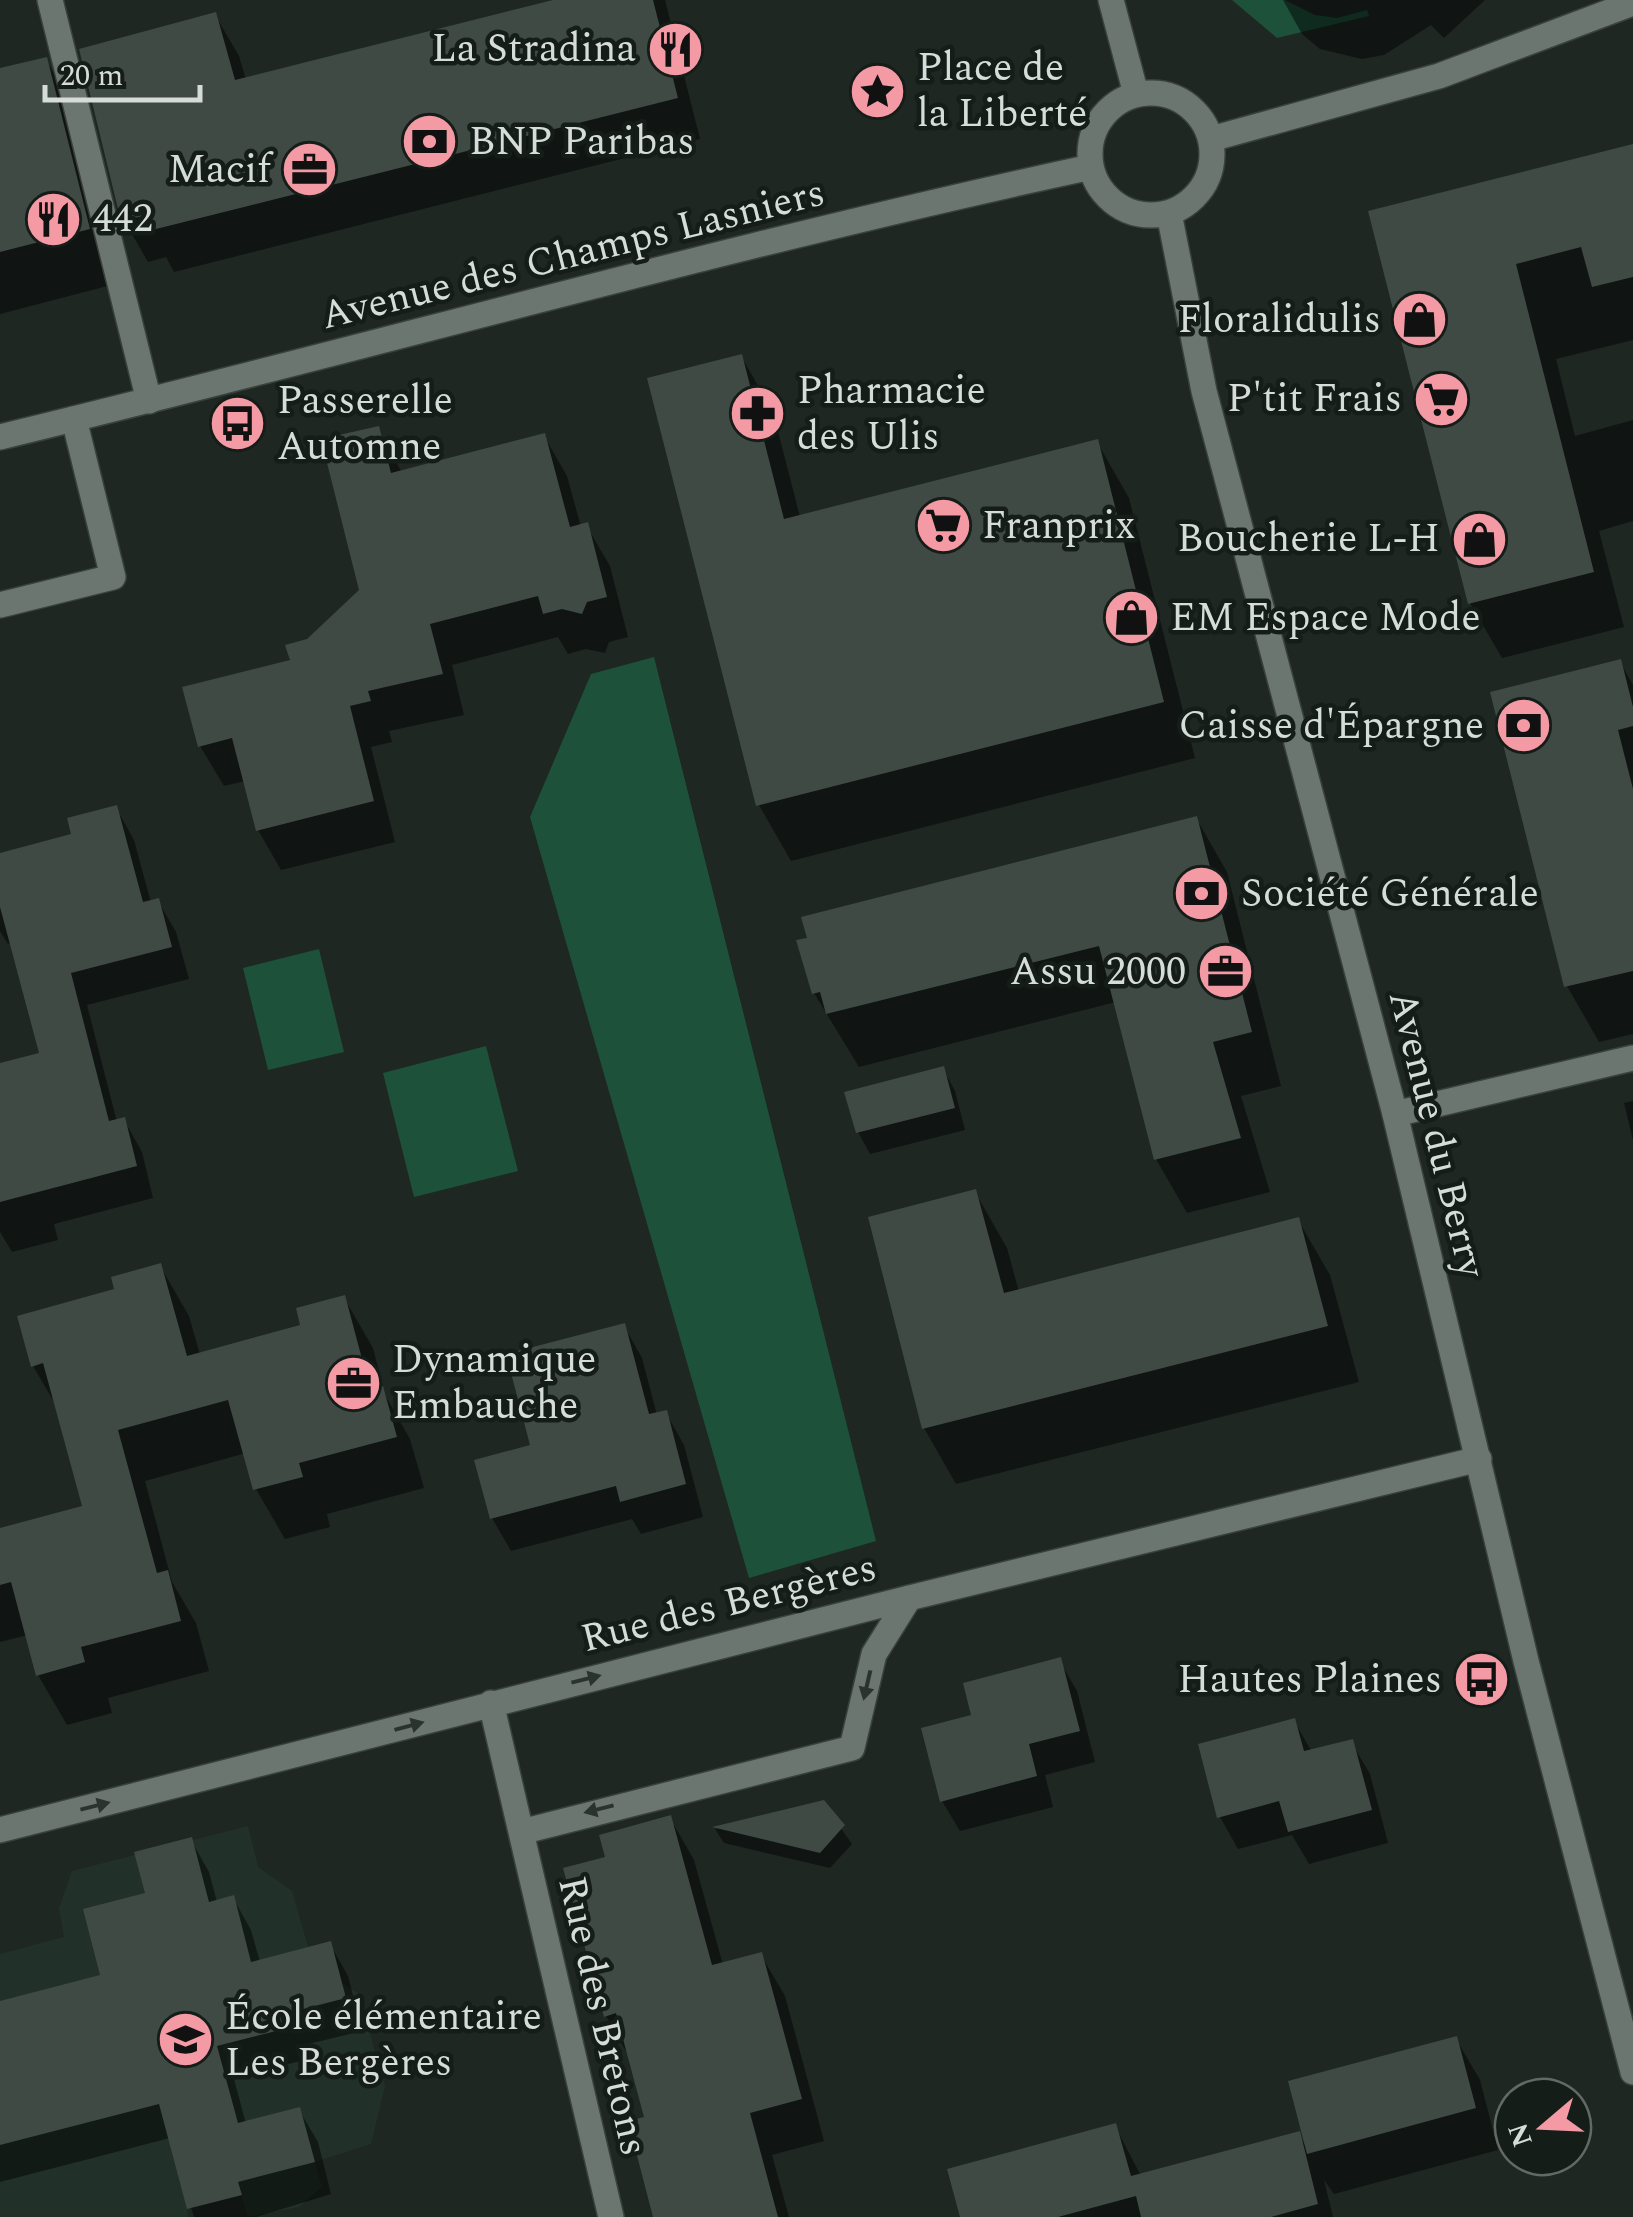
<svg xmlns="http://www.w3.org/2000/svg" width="1633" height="2217" viewBox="0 0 1633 2217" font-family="Spectral,serif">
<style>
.built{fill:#213129}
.green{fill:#1d513a}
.shadow{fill:#0007}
.building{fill:#404a45}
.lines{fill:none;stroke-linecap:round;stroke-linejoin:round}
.minor-casing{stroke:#39413d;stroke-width:28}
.tertiary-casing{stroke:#39413d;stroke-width:28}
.minor{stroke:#6c7670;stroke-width:25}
.tertiary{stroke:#6c7670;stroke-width:25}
.oneway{fill:#2b332f}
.labels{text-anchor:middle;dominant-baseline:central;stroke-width:9;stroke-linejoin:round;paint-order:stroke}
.poi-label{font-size:40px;fill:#d6dcd9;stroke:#151d19;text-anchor:start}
.street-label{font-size:40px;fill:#d6dcd9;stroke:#151d19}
</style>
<rect width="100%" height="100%" fill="#1e2722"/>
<!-- built -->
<path class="built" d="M248 1826 258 1867 292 1891 308 1947 331 1941 342 1983 358 1993 385 2086 371 2144 315 2162 322 2187 299 2207 248 2217 241 2195 187 2209 188 2217H0V1954L64 1937 59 1908 72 1871Z"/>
<!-- green -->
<path class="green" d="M1232 0H1285L1315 15 1337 18 1367 10 1369 16 1277 38Z
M654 657 876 1541 749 1578 530 817 591 674Z
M319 949 344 1052 268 1070 243 968Z
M486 1046 518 1171 414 1197 383 1073Z"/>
<!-- shadow -->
<path class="shadow" d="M561 0H665L700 139 174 272 166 257 148 262 124 220 215 15 239 56 246 80Z
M1283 0H1485L1444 38 1431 25 1384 55 1362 59 1320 49 1302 34Z
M46 60 77 113 119 283 0 314V71Z
M1633 146V340L1556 359 1575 436 1633 420V521L1599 531 1624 627 1502 658 1470 603 1371 213Z
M741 356 773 412 800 517 1097 442 1129 498 1195 758 791 861 759 805Z
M378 429 402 473 544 436 567 476 581 527 586 525 610 566 628 637 609 642 605 653 586 649 568 654 558 637 452 665 464 715 389 731 392 742 371 747 395 842 281 870 258 830 245 781 224 786 200 746 362 590Z
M1620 662 1633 685V1034L1599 1042 1567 986Z
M116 808 134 840 151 903 158 901 176 932 189 979 87 1005 117 1122 124 1120 142 1152 153 1198 54 1224 58 1240 12 1252 0 1232V1066L42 1055 12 943 8 944 0 931V855L74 836Z
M1196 818 1227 872 1281 1086 1241 1096 1270 1192 1187 1213 1156 1159 1116 1002 859 1067 814 993Z
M943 1069 955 1091 965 1130 870 1154 858 1132Z
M1633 1101V1140L1624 1103Z
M975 1192 1007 1248 1019 1292 1298 1220 1330 1275 1359 1382 956 1484 924 1428Z
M160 1266 189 1316 200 1355 303 1326 344 1298 373 1348 385 1395 410 1439 424 1488 327 1514 330 1527 285 1539 256 1489 246 1453 145 1481 172 1582 196 1623 209 1671 108 1698 112 1713 67 1725 38 1675 28 1635 0 1642V1530L85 1508 57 1407 33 1366 117 1291Z
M624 1326 642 1358 657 1415 666 1413 684 1445 703 1517 641 1534 632 1519 511 1551 492 1518Z
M1059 1660 1077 1691 1095 1762 1045 1775 1053 1807 960 1831 942 1801 974 1717Z
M1294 1721 1312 1752 1351 1742 1370 1774 1388 1843 1309 1864 1292 1835 1238 1849 1220 1817Z
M823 1803 852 1844 830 1868 724 1843 715 1829Z
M670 1818 694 1860 723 1965 761 1955 785 1996 824 2141 772 2155 789 2217H656L648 2119 630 2058 606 2016 608 1859Z
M191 1840 209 1872 217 1902 233 1898 251 1930 260 1962 330 1944 348 1976 362 2031 296 2047 300 2061 234 2079 246 2124 299 2110 318 2142 331 2194 256 2217H194L170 2138 0 2182V2003L104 1976 148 1895Z
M1456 2039 1480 2080 1498 2150 1334 2194 1324 2180 1333 2217H963L1115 2126 1141 2176 1298 2133 1306 2147Z"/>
<!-- building -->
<path class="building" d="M553 0H653L678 98 148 231 144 216 121 221 79 49 216 12 235 80Z
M47 57 90 229 0 252V68Z
M1633 144V277L1592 287 1581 247 1516 264 1594 572 1468 604 1368 211Z
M742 354 784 519 1098 439 1164 702 756 806 647 378Z
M379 426 391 473 545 433 570 527 588 522 607 597 587 602 582 614 562 609 543 614 538 596 430 624 443 674 368 691 371 701 350 706 374 801 256 831 232 738 198 747 182 687 290 660 285 645 307 639 359 590 321 439Z
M1621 659 1633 707V726L1618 730 1633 789V971L1564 987 1490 692Z
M117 805 143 902 159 898 172 947 71 973 109 1121 125 1117 137 1166 0 1202V1063L39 1053 0 907V853L71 834 67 818Z
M1197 816 1252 1032 1213 1042 1241 1138 1154 1160 1099 946 826 1014 820 992 812 994 796 940 807 938 801 917Z
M944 1066 955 1108 856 1133 844 1092Z
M976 1189 1004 1293 1299 1217 1328 1326 922 1429 868 1217Z
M161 1263 187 1356 300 1325 296 1308 345 1295 370 1389 383 1386 397 1437 299 1463 303 1477 253 1490 228 1400 118 1430 157 1573 168 1570 181 1621 81 1647 85 1662 36 1676 11 1582 0 1585V1528L82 1506 43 1363 31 1367 17 1316 114 1289 111 1277Z
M625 1323 649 1414 667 1410 686 1484 620 1502 616 1486 490 1519 474 1460 530 1445 506 1354Z
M1061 1657 1080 1731 1029 1744 1037 1776 940 1802 921 1728 971 1715 963 1683Z
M1295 1718 1304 1751 1353 1739 1372 1810 1288 1832 1279 1801 1217 1818 1198 1744Z
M824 1800 845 1825 820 1853 712 1827Z
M671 1815 712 1965 762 1952 802 2099 750 2113 778 2217H653L628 2121 644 2117 616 2013 604 2017 563 1868 605 1857 599 1835Z
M192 1837 209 1902 234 1895 251 1962 331 1941 346 1998 280 2015 284 2029 217 2046 238 2123 300 2107 315 2162 238 2182 242 2195 187 2209 159 2104 0 2145V2001L100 1975 83 1909 145 1893 134 1852Z
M1457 2036 1476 2108 1307 2154 1288 2081Z
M1116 2123 1131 2176 1300 2131 1318 2204 1271 2217H1141L1136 2196 1058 2217H960L947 2169Z"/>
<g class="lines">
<defs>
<path id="minor" d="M50 0 149 401
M1211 139 1439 76 1633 3
M0 605 113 577 74 419
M1395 1114 1633 1058
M491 1703 521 1832 852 1748 874 1654 909 1598
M0 1830 909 1598 1479 1459
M521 1832 611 2217"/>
<path id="tertiary" d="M1111 0 1136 94
M1090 154a61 61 0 1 1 122 0a61 61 0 1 1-122 0Z
M1169 213 1204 391 1395 1114 1526 1661 1633 2072
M0 437C364 349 725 246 1091 167"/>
</defs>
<!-- minor casing -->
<use href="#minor" class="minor-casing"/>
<!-- tertiary casing -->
<use href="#tertiary" class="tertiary-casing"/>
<!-- minor -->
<use href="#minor" class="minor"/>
<!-- tertiary -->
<use href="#tertiary" class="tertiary"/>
</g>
<!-- one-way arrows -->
<defs><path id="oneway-solid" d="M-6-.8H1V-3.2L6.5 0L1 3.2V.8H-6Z" transform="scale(2.5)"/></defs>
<g class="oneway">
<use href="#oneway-solid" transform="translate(586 1679) rotate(-14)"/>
<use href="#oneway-solid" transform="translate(867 1685) rotate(103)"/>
<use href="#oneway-solid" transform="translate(409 1726) rotate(-15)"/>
<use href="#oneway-solid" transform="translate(95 1806) rotate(-14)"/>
<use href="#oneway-solid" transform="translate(599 1809) rotate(166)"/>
</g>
<!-- icons -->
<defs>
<symbol id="restaurant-disc" viewBox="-11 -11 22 22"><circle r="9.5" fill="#f49aa5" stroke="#151d19"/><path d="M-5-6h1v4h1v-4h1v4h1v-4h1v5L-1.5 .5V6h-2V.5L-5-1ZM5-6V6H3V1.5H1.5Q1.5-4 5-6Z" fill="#111"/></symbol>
<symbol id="sight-disc" viewBox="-11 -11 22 22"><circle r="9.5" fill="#f49aa5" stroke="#151d19"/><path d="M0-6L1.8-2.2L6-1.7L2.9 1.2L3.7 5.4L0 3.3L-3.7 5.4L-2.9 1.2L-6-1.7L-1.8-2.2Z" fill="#111"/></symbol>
<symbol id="bank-disc" viewBox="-11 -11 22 22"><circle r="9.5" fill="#f49aa5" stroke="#151d19"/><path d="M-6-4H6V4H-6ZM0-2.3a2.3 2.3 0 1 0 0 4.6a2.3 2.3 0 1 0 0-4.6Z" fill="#111"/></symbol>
<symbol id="office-disc" viewBox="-11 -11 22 22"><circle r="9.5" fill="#f49aa5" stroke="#151d19"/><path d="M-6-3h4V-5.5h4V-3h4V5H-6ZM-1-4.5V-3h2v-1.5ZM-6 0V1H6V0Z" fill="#111"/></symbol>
<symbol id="shop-disc" viewBox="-11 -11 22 22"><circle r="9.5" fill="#f49aa5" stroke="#151d19"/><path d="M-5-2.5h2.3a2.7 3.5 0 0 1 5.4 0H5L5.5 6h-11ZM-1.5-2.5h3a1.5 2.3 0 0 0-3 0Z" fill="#111"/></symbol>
<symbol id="supermarket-disc" viewBox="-11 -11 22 22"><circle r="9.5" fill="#f49aa5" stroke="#151d19"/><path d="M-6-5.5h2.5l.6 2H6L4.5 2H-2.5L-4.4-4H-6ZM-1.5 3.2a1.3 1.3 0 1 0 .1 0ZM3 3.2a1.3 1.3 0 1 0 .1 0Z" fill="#111"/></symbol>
<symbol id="pharmacy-disc" viewBox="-11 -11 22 22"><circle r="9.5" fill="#f49aa5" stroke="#151d19"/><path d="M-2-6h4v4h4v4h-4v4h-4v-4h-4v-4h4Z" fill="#111"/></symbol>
<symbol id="bus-disc" viewBox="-11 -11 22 22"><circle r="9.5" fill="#f49aa5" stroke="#151d19"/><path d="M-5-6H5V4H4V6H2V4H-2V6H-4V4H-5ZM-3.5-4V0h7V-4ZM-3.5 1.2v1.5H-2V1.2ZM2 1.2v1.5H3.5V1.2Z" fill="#111"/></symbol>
<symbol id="school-disc" viewBox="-11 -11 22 22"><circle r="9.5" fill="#f49aa5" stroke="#151d19"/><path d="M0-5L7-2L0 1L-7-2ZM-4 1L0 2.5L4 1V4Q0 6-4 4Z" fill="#111"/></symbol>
</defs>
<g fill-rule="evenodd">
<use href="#restaurant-disc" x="644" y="18" width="63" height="63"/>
<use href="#sight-disc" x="846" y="60" width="63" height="63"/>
<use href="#bank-disc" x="398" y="110" width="63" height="63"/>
<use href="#office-disc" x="278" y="138" width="63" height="63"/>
<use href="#restaurant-disc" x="22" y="188" width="63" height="63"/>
<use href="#shop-disc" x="1388" y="288" width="63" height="63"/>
<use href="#supermarket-disc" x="1410" y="368" width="63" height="63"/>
<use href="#pharmacy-disc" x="726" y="382" width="63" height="63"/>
<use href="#bus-disc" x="206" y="392" width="63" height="63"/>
<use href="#supermarket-disc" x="912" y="494" width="63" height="63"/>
<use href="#shop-disc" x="1448" y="508" width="63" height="63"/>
<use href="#shop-disc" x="1100" y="586" width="63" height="63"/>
<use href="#bank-disc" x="1492" y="694" width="63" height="63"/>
<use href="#bank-disc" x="1170" y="862" width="63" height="63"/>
<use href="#office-disc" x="1194" y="940" width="63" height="63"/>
<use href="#office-disc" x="322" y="1352" width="63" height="63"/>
<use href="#bus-disc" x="1450" y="1648" width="63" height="63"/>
<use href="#school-disc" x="154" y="2008" width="63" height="63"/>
</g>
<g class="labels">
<!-- poi labels -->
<g class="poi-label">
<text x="636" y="49" text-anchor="end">La Stradina</text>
<text x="917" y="68">Place de<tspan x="917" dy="46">la Liberté</tspan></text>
<text x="469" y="142">BNP Paribas</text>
<text x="271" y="170" text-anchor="end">Macif</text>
<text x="93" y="219">442</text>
<text x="1381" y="320" text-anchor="end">Floralidulis</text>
<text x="797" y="391">Pharmacie<tspan x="797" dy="46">des Ulis</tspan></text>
<text x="1402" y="399" text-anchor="end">P'tit Frais</text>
<text x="277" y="401">Passerelle<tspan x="277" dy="46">Automne</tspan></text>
<text x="982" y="526">Franprix</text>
<text x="1440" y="539" text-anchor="end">Boucherie L-H</text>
<text x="1170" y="618">EM Espace Mode</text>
<text x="1484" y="726" text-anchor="end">Caisse d'Épargne</text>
<text x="1241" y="894">Société Générale</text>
<text x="1186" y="972" text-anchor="end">Assu 2000</text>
<text x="392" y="1360">Dynamique<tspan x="392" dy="46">Embauche</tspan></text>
<text x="1442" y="1680" text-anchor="end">Hautes Plaines</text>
<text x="225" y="2017">École élémentaire<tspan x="225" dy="46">Les Bergères</tspan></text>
</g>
<!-- street labels -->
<g class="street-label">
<text transform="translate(573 255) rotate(-14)">Avenue des Champs Lasniers</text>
<text transform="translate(1436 1134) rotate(76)">Avenue du Berry</text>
<text transform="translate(729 1604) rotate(-14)">Rue des Bergères</text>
<text transform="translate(602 2016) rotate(77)">Rue des Bretons</text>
</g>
</g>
<!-- north arrow -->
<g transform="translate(1543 2127) rotate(251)"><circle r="48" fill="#151d19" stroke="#626966" stroke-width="2.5"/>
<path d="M0-8L18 38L0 25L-18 38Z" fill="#f49aa5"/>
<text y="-15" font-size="28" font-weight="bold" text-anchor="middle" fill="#d6dcd9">N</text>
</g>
<!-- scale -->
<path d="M45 85v15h155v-15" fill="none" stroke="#d6dcd9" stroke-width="5"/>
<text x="60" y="85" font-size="30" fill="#d6dcd9" stroke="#151d19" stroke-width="8" paint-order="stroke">20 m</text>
</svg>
